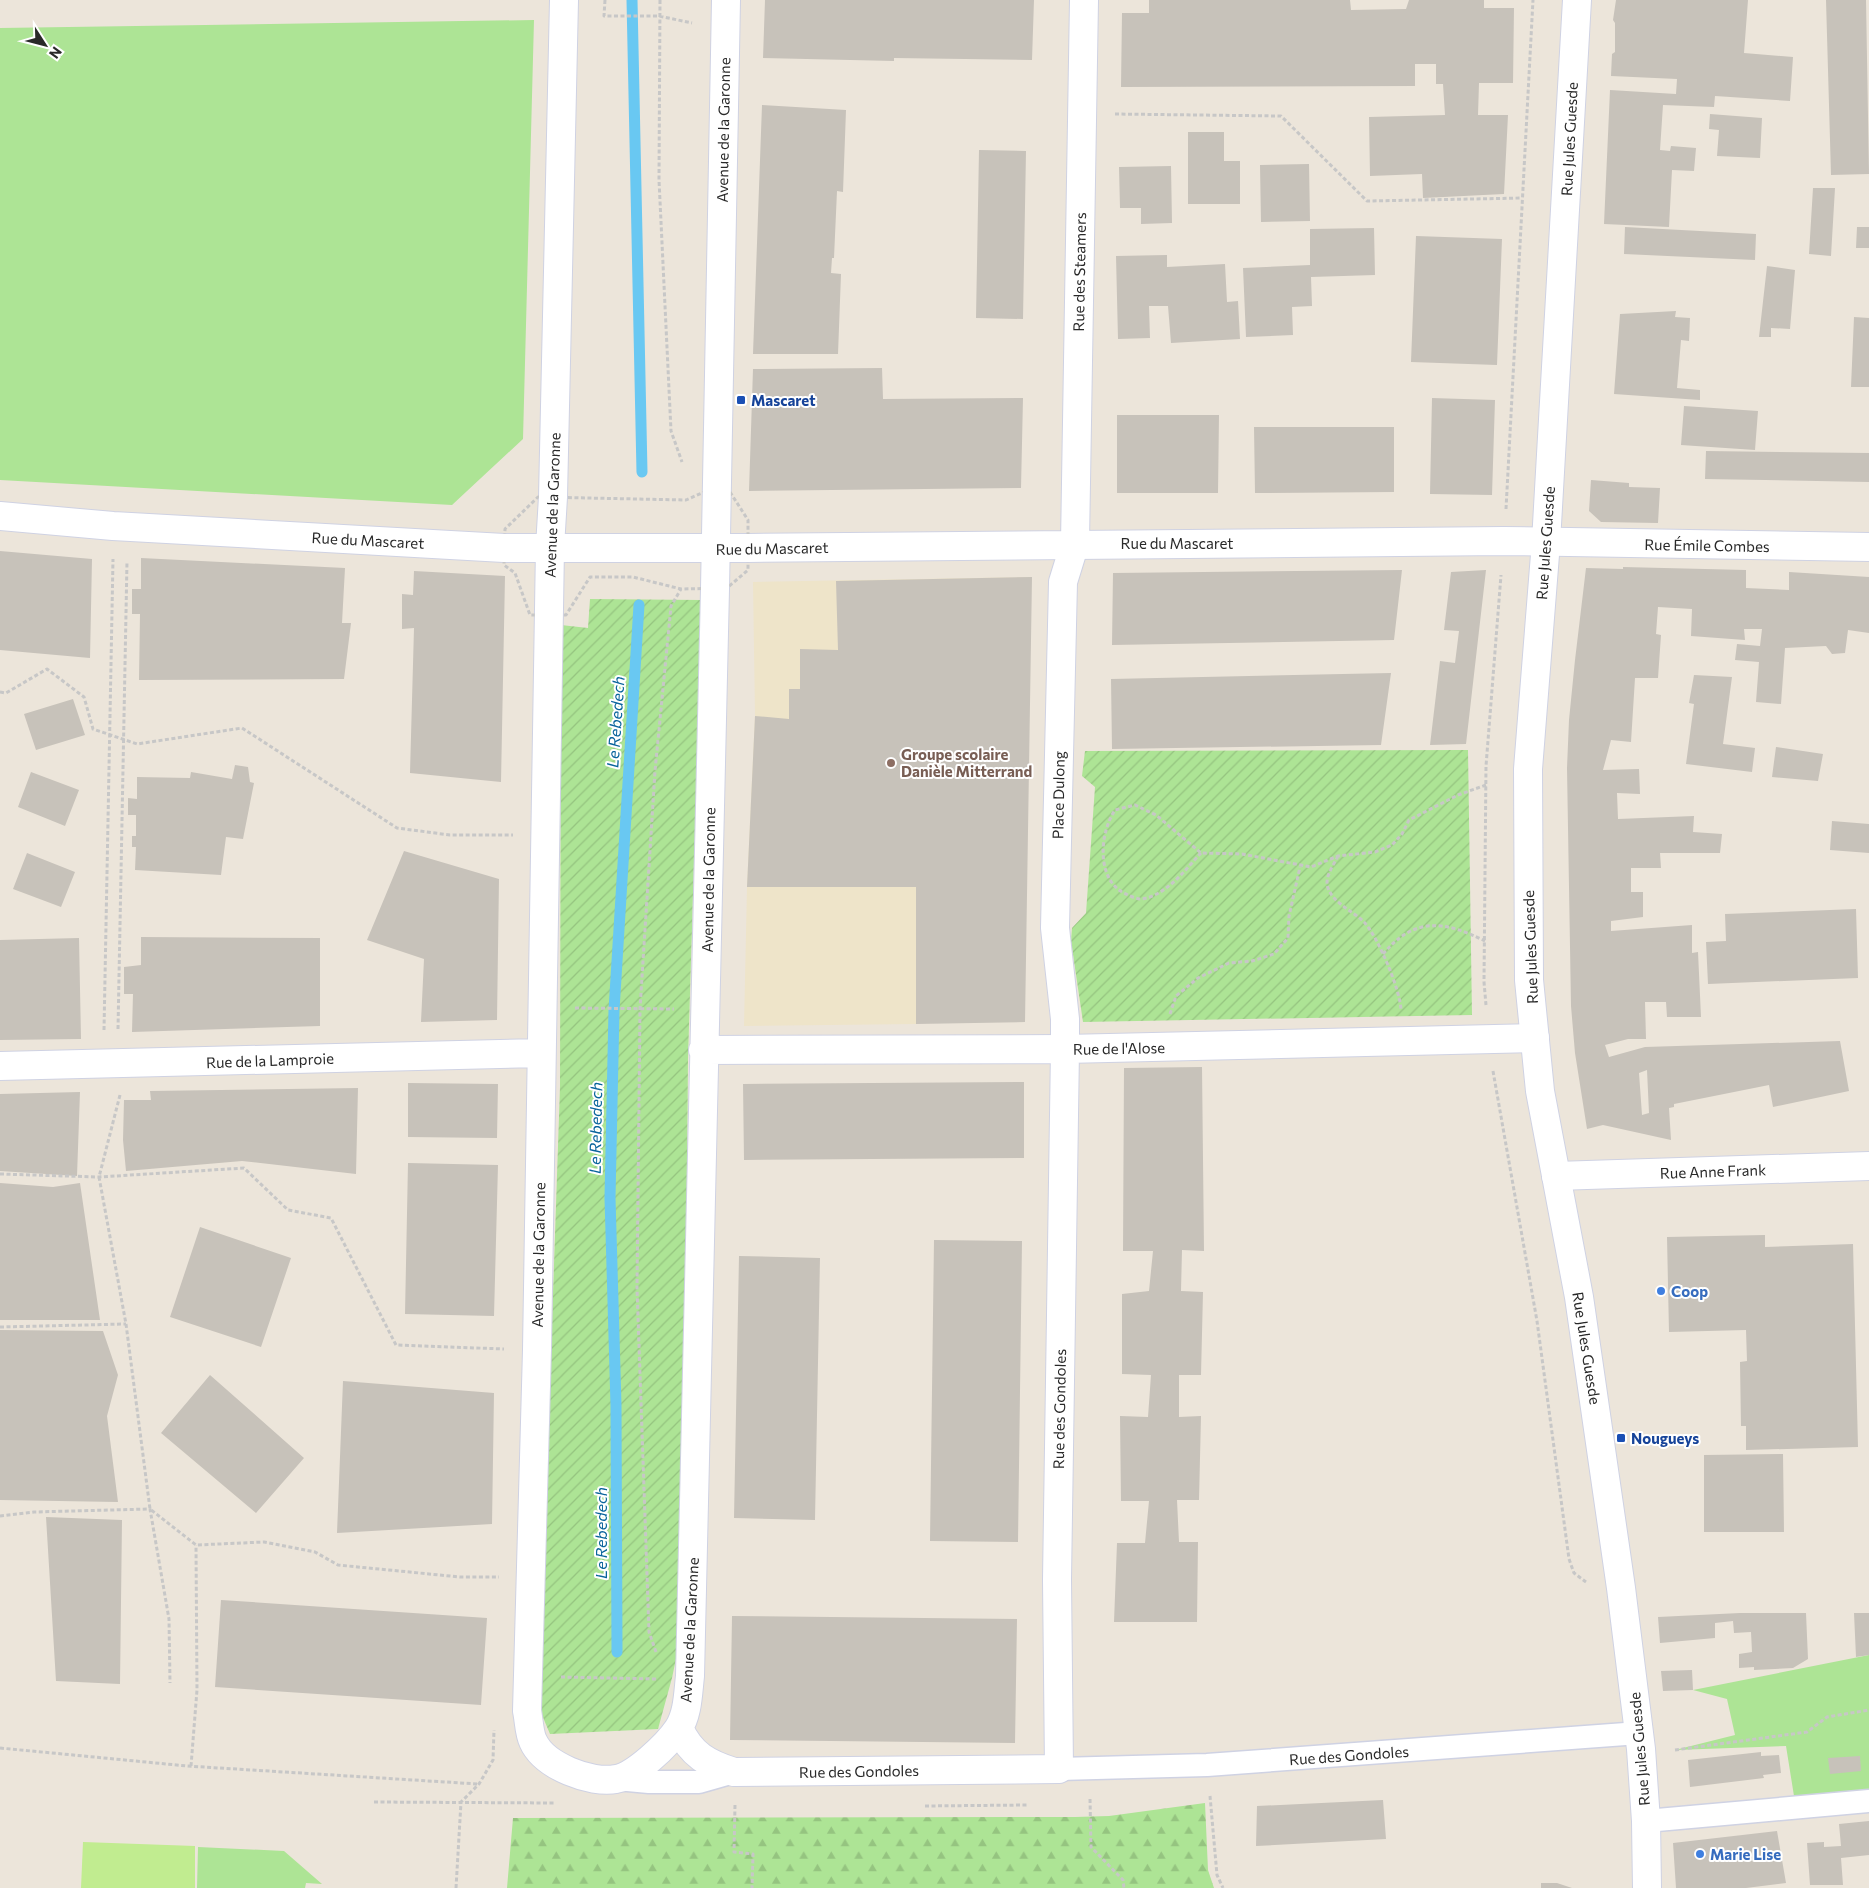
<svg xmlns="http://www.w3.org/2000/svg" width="1869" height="1888" viewBox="0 0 1869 1888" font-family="Commissioner,sans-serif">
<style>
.education{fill:#eee4c9}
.grass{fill:#ade495}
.forest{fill:url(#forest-firs)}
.garden{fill:url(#garden-furrows)}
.pitch{fill:#c1ec90}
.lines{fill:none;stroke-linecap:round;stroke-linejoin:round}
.stream{stroke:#69c8f2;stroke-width:11}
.building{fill:#c7c2ba;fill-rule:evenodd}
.service-casing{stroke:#cfd2e3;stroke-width:25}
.pedestrian-casing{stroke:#cfd2e3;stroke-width:30}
.minor-casing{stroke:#cfd2e3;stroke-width:30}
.tertiary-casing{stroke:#cfd2e3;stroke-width:30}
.path{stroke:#c7c7c7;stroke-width:3;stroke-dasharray:4 2.5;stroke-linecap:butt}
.service{stroke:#fff;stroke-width:22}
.pedestrian{stroke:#fff;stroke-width:28}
.minor{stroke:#fff;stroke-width:28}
.tertiary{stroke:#fff;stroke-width:28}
.transit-dot{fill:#1a4fb4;stroke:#fff;stroke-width:2}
.education-dot{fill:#8d6e63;stroke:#fff;stroke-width:2}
.shop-dot{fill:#3f7fe0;stroke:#fff;stroke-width:2}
.labels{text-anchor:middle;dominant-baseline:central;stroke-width:4;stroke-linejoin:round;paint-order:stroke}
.street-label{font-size:15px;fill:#292929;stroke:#fff}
.transit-label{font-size:15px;font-weight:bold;fill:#164399;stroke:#fff;text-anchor:start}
.education-label{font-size:15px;font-weight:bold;fill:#785e54;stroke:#fff;text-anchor:start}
.shop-label{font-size:15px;font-weight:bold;fill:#366cbe;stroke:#fff;text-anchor:start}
.water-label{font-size:16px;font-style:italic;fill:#09649c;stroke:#fff}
</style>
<defs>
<pattern id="forest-firs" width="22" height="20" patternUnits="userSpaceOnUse" patternTransform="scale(1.25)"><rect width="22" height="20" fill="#ade495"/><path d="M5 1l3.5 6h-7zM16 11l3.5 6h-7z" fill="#95c480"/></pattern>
<pattern id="garden-furrows" width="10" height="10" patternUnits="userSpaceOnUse" patternTransform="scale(1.25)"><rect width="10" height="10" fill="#ade495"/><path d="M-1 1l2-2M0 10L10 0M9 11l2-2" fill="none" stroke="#95c480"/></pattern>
</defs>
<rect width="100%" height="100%" fill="#ece5da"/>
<!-- education -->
<path class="education" d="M1032 577 916 1024 744 1026 747 887 755 716 753 582Z"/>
<!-- grass -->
<path class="grass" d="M534 20 523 439 452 505 0 480V28Z
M1869 1655V1789L1794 1796 1786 1746 1675 1750 1735 1735 1727 1699 1693 1690Z
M198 1847 284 1851 322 1884 306 1883 305 1888H197Z"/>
<!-- forest -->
<path class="forest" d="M1205 1803 1208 1870 1214 1888H507L513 1818 1075 1817 1109 1816Z"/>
<!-- garden -->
<path class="garden" d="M590 599 702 600 688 1059 683 1625 672 1678 658 1729 550 1734 539 1708 560 1087 561 625 588 628Z
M1468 750 1472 1015 1083 1022 1071 941 1072 928 1086 913 1095 787 1082 776 1085 751Z"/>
<!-- pitch -->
<path class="pitch" d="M83 1842 195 1846V1888H81Z"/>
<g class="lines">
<!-- stream -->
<path class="stream" d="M632 0 642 472
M617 1652 616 1405 610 1198 614 1010 639 605"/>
</g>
<!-- building -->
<path class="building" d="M765 0H1034L1032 60 894 58V61L763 58Z
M1149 0H1350L1351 10 1406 9 1409 0H1484V8H1514L1513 83H1479L1478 115H1508L1504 194 1423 198 1422 174 1370 176 1369 117 1445 115 1443 84H1436V64H1415V86L1121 87 1122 13H1149Z
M1616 0H1748L1744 53 1793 57 1790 101 1715 96 1714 107 1663 105 1660 150 1670 151 1671 146 1696 148 1694 171 1672 170 1669 227 1604 224 1610 90 1676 94 1677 79 1611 76 1612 54 1615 52V23L1613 20Z
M1826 0H1866L1869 174 1831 175Z
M762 105 846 110 843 192 837 191 834 258H832L831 273 841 274 838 354H753Z
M1710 114 1762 118 1760 158 1717 156 1719 130 1709 129Z
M1188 132H1224V161H1240V204H1188Z
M979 150 1026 151 1023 319 976 318Z
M1309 164 1310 221 1261 222 1260 165Z
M1171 166 1172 223 1141 224V208H1120L1119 167Z
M1813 188H1835L1831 256 1809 254Z
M1625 227 1756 234 1755 260 1624 254Z
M1857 227H1869V248H1856Z
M1374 228 1375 275 1311 277 1312 306 1292 307 1293 335 1246 337 1243 268 1310 265V229Z
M1416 236 1502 239 1497 365 1411 362Z
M1167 255V267L1225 264 1227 302 1238 301 1240 339 1171 343 1168 306H1149L1150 338 1118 339 1116 256Z
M1767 266 1795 270 1790 329 1771 328V337H1759Z
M1676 311 1675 317 1690 318 1689 341 1681 340 1677 388 1700 390V400L1614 394 1620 314Z
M1854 317 1869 318V387H1851Z
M882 368 883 399 1023 398 1021 488 749 491 753 369Z
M1432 398 1495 400 1492 495 1430 494Z
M1684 406 1758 411 1755 450 1681 445Z
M1117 415H1219L1218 493H1117Z
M1254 427H1394V492L1255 493Z
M1706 451 1869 453V482L1705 479Z
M1591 480 1629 483V487L1660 488 1658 523 1601 522 1589 511Z
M0 551 92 559 90 658 0 650Z
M141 558 345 568 342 623H351L344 679 139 680 140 614H132V589H141Z
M1623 567 1746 570V588L1789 590V572L1869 577V633L1848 630 1845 653 1832 654 1826 646 1785 648 1781 704 1756 702 1759 662 1735 660 1737 644 1760 646 1762 629H1744L1745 640 1691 636 1692 609 1658 607 1656 634 1661 635 1658 678H1635L1631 742 1611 740 1603 770 1639 769 1640 794 1617 793 1618 819 1694 816 1693 832 1722 834 1720 853H1660L1661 868H1631V892H1643V917L1611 921V931L1692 925V953L1698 952 1701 1017H1667L1666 1002H1645L1646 1039H1628L1605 1045 1609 1057 1645 1047 1840 1041 1849 1091 1773 1107 1769 1085 1674 1104V1107L1669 1108 1671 1140 1603 1125 1587 1129 1575 1053 1571 1006 1567 768 1569 720 1575 660 1586 568 1623 569ZM1647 1070 1649 1113 1642 1115 1639 1073Z
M1402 570 1394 640 1112 645 1113 573Z
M1486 570 1466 744 1430 745 1440 661 1455 663 1459 631 1444 630 1451 572Z
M414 571 505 576 501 782 410 773 414 628 402 629V594L413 595Z
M1032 577 1025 1022 916 1024V887H747L755 716 789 719V689H800V649L838 650 836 581Z
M1391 673 1381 745 1112 749 1111 679Z
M1694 675 1732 677 1723 744 1755 748 1752 772 1686 764 1694 704 1689 703Z
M73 699 85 735 36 750 24 714Z
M1776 747 1823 754 1818 781 1772 777Z
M235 765 248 767 250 782 254 783 243 839 226 837 221 875 135 870 136 847H132V836H136V815H128V798L137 799V777L190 778 191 772 232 779Z
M31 772 79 790 65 826 18 807Z
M1832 821 1869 824V853L1830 850Z
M404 851 499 879 497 1020 421 1022 424 959 367 940Z
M27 853 75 872 61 907 13 889Z
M1856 909 1858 978 1708 984 1706 942 1726 941 1725 914Z
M141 937 320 938V1026L132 1032 133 994H124V967L141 965Z
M79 938 81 1039 0 1040V940Z
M1202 1067 1204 1251 1182 1250 1181 1291 1203 1292 1201 1375H1179V1417L1201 1416 1199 1500H1177L1179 1542H1198L1197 1622H1114L1117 1543H1145L1149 1501H1121L1120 1416 1148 1417 1151 1375 1122 1374V1294L1149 1291 1153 1251H1123L1124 1068Z
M1024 1082V1158L744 1160 743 1084Z
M408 1083 498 1084 497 1138 408 1137Z
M358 1088 356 1174 242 1161 126 1171 123 1140 124 1100H151L150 1091Z
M80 1092 77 1176 0 1171V1094Z
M408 1163 498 1165 494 1316 405 1314Z
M0 1183 53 1187 80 1183 100 1320H0Z
M200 1227 291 1258 261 1347 170 1317Z
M1765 1235V1247L1853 1244 1858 1447 1746 1450V1426H1741L1740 1362 1747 1361 1746 1330 1669 1332 1667 1237Z
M934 1240 1022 1241 1018 1542 930 1541Z
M739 1256 820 1258 815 1520 734 1518Z
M0 1330 103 1331 118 1375 107 1416 118 1502 0 1500Z
M210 1375 304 1458 256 1513 161 1433Z
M343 1381 494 1393 492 1524 337 1533Z
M1783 1454 1784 1532H1704V1455Z
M46 1517 122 1520 120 1684 56 1681Z
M221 1600 487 1618 481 1705 215 1687Z
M1740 1613H1806L1808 1659 1793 1668 1754 1670V1667L1739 1668V1654L1752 1652 1751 1632 1734 1633 1733 1621 1715 1623V1638L1660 1643 1658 1617Z
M1854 1613H1869V1655L1856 1657Z
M732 1616 1017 1619 1015 1743 730 1740Z
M1692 1670 1693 1690 1663 1691 1661 1671Z
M1761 1752V1756L1779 1755 1781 1773 1763 1775 1764 1778 1690 1787 1688 1760Z
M1860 1756 1861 1771 1830 1774 1828 1758Z
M1383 1800 1386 1839 1256 1846 1257 1806Z
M1869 1821V1855L1841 1858 1843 1885H1810L1807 1843 1824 1842V1847L1841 1846 1839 1824Z
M1777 1831 1786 1883 1746 1888H1676L1673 1843Z
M1541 1883H1557L1572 1888H1541Z"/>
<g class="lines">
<defs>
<path id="service" d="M1059 1769 1207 1765 1639 1733
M617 1779 649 1782H699L734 1772
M1646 1821 1869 1801"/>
<path id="pedestrian" d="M1065 1049V1019L1055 928 1063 582 1075 543"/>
<path id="minor" d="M564 0 553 497 550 547 537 1350 527 1711C529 1720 529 1733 533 1741 544 1766 591 1784 616 1779 635 1776 668 1744 678 1729 688 1714 688 1693 690 1676L715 589 726 0
M0 516 113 526 504 548H748L1504 541 1869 547
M1075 543 1084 0
M703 1050 1065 1049 1535 1038
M0 1066 541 1053
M1556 1176 1869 1166
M679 1728C691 1755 708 1764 734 1772L1059 1769 1057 1580 1065 1049"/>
<path id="tertiary" d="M1577 0 1546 542 1528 769 1529 980 1540 1091 1579 1297 1621 1588 1641 1749 1646 1821 1647 1888"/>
</defs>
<!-- service casing -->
<use href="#service" class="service-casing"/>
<!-- pedestrian casing -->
<use href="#pedestrian" class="pedestrian-casing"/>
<!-- minor casing -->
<use href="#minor" class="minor-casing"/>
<!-- tertiary casing -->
<use href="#tertiary" class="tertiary-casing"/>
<!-- path -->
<path class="path" d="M605 0 604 16H659L692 23
M660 0 659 180 671 431 682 462
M1115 114 1281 116 1367 201 1522 198
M704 492H730L748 520V570L727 588 681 589 633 577H590L566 615H530L515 573 504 565 505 529 538 497 686 500Z
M1506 509 1533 0
M0 692 6 693 47 669 84 697 93 729 137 744 242 728 397 828 450 835H513
M1201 853C1185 870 1166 896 1141 899 1136 899 1130 896 1126 894 1096 881 1099 834 1115 810L1135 805 1156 815 1201 853 1242 854 1311 867 1338 856 1375 852 1392 845 1402 834 1409 820 1458 795 1486 785
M1338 856C1333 866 1324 878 1328 888 1333 903 1353 911 1364 922 1378 937 1400 989 1401 1010
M1383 954C1415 916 1445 921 1485 941
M1486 1005 1484 982 1486 766 1501 575
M575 1008 674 1009
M1170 1014 1176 996 1198 978 1229 963 1252 961 1274 954 1288 938 1289 916 1300 867
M118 1029 127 561
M104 1030 113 559
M1493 1071 1537 1321 1569 1559 1574 1573 1586 1582
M120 1095 99 1177 126 1324 150 1509 196 1545 264 1542 315 1552 338 1565 460 1577H499
M0 1174 99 1177 244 1168 288 1210 331 1218 396 1345 504 1349
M0 1327 126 1324
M0 1516 34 1512 150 1509 169 1619 170 1683
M656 1652 649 1632 637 1288 640 1009 655 771 671 606 681 589
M561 1677 657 1679
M0 1748 187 1766 478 1784
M1675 1750 1807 1732 1827 1717 1869 1710
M191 1766 197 1690 196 1545
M1210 1796 1217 1875 1223 1888
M1090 1799 1091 1847 1123 1880 1124 1888
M374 1802 556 1803
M735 1805 734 1852 753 1854 752 1888
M925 1806 1028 1805
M456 1888 461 1802 479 1784 493 1760 494 1730"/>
<!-- service -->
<use href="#service" class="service"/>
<!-- pedestrian -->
<use href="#pedestrian" class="pedestrian"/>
<!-- minor -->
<use href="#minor" class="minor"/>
<!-- tertiary -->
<use href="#tertiary" class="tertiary"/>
</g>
<!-- markers -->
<g class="transit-dot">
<rect x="736" y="395" width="10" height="10" rx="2.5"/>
<rect x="1616" y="1433" width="10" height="10" rx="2.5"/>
</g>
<circle class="education-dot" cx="891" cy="763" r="5"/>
<g class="shop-dot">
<circle cx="1661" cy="1291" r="5"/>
<circle cx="1700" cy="1854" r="5"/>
</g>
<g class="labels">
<!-- street labels -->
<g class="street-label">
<text transform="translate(723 130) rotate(-89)">Avenue de la Garonne</text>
<text transform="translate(1569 139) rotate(-87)">Rue Jules Guesde</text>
<text transform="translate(1079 272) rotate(-89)">Rue des Steamers</text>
<text transform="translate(552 505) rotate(-88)">Avenue de la Garonne</text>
<text transform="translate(368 540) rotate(3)">Rue du Mascaret</text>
<text x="1177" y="543">Rue du Mascaret</text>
<text transform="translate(1545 543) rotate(-86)">Rue Jules Guesde</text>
<text transform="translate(1707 545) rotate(1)">Rue Émile Combes</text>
<text transform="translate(772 548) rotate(-1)">Rue du Mascaret</text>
<text transform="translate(1058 795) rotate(-89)">Place Dulong</text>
<text transform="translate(708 880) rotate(-89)">Avenue de la Garonne</text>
<text transform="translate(1530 947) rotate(-92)">Rue Jules Guesde</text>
<text transform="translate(1119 1048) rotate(-1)">Rue de l'Alose</text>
<text transform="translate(270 1060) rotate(-2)">Rue de la Lamproie</text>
<text transform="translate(1713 1171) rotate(-2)">Rue Anne Frank</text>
<text transform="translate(538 1255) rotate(-89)">Avenue de la Garonne</text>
<text transform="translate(1587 1348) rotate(81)">Rue Jules Guesde</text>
<text transform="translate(1059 1409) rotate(-89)">Rue des Gondoles</text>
<text transform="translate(689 1630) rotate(-87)">Avenue de la Garonne</text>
<text transform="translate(1639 1749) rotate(-95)">Rue Jules Guesde</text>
<text transform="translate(1349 1755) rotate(-4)">Rue des Gondoles</text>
<text transform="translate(859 1771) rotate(-1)">Rue des Gondoles</text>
</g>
<!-- transit labels -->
<g class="transit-label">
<text x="751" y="400">Mascaret</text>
<text x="1631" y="1438">Nougueys</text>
</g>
<!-- education labels -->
<g class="education-label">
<text x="901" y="754">Groupe scolaire<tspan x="901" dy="17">Danièle Mitterrand</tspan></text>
</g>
<!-- shop labels -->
<g class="shop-label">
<text x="1671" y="1291">Coop</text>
<text x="1710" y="1854">Marie Lise</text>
</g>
<!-- water labels -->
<g class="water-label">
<text transform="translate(615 722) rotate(-86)">Le Rebedech</text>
<text transform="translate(595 1128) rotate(-89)">Le Rebedech</text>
<text transform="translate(600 1533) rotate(-90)">Le Rebedech</text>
</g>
</g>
<!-- north arrow -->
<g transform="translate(45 45) rotate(126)" stroke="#ffffff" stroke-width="4" paint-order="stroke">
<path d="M0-4L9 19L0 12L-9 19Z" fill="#292929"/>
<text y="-8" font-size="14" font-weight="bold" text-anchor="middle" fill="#292929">N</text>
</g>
</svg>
